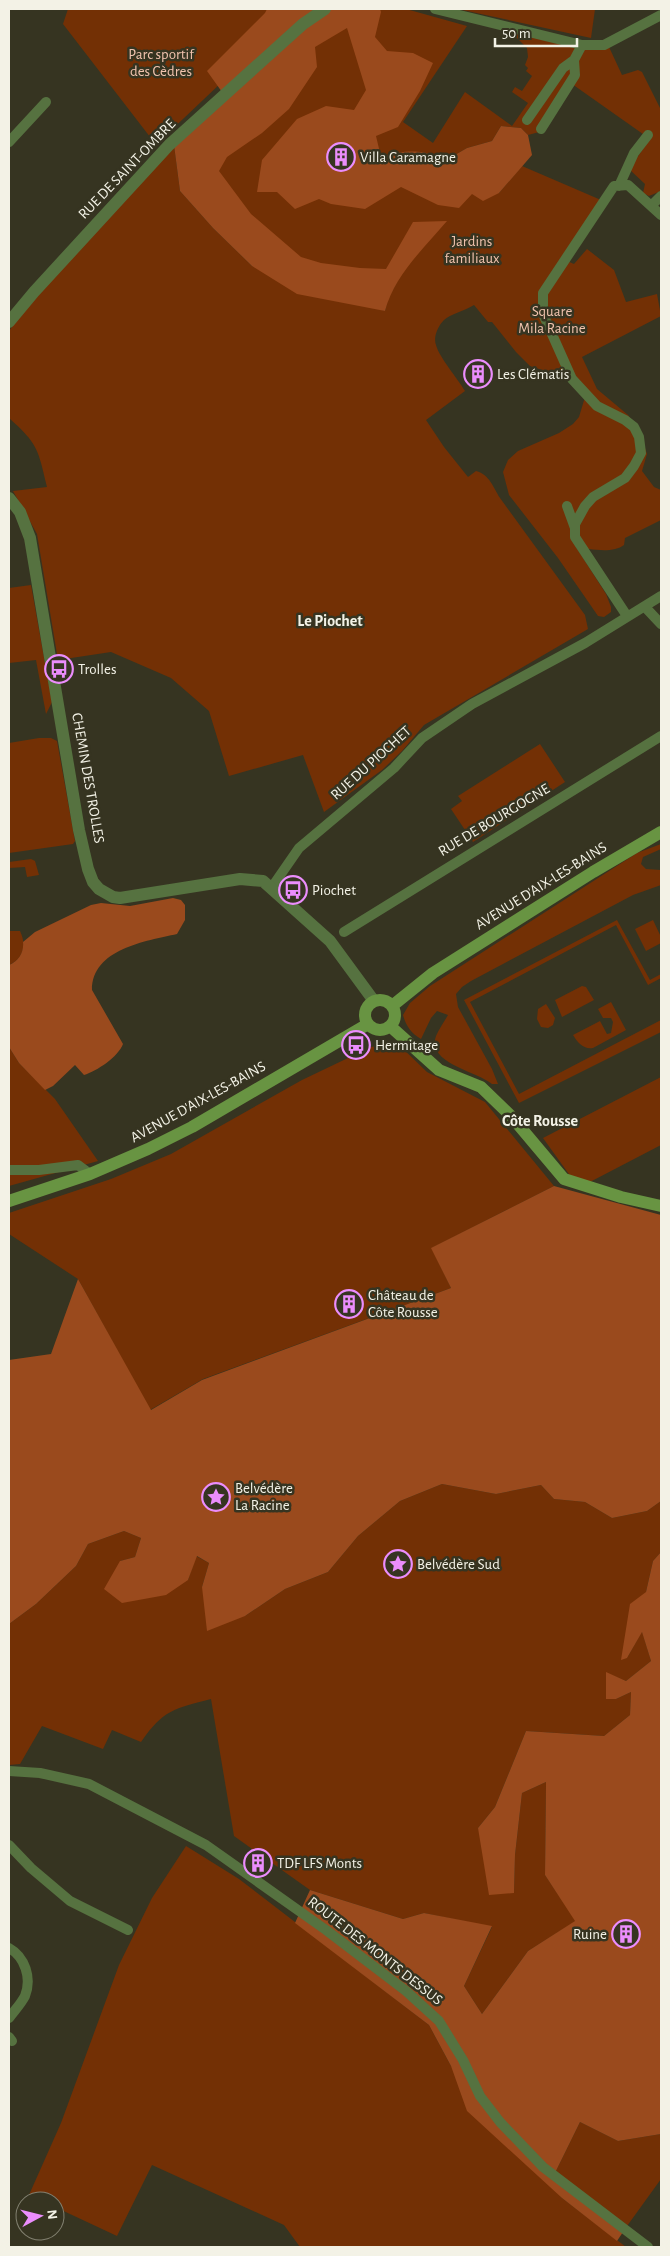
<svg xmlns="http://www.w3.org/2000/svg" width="670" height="2256" viewBox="0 0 670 2256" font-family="'Alegreya Sans',sans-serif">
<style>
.green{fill:#733005}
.forest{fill:#9a4a1d}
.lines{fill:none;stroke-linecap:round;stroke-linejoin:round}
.minor{stroke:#567240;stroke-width:10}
.tertiary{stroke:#567240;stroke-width:12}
.secondary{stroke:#689442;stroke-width:12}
.labels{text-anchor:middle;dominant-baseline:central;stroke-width:5;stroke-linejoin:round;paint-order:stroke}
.park-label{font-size:15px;fill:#f1c3ae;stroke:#363421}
.poi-label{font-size:15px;fill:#f3f2e6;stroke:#363421;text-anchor:start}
.street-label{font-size:15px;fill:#f3f2e6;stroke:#363421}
.neighbourhood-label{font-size:16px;font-weight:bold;fill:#f3f2e6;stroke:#363421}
</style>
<rect width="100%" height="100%" fill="#363421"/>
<!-- green -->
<path class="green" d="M68 9H278L279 28 164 137 157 146 63 24Z
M337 9H406L467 26 403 122 433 143 465 92 512 126 528 103 512 92 515 87 522 91 532 76 526 71 528 68 525 65 528 57 527 48 515 36 516 32 609 47 622 75 638 70 642 72 661 110V191L649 196 643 193 645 184 629 169 650 139 572 84 543 131 528 135 521 128 501 126 492 141 467 148 448 159 441 157 499 193 522 166 601 200 567 261 574 264 587 249 614 270 626 302 657 294 661 316 582 357 597 389 628 415 639 430 647 454 642 471 654 487 661 490V520L625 538 624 545C613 554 589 549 576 547L606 594 611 607V612L604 617 598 616 558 558 509 495 503 472 508 460 518 451 559 433 573 424 579 417 585 397 569 379 530 366 516 352 492 322H488L474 305C465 311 450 314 444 320 438 326 433 337 436 345 439 357 458 379 465 391L426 420 444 447 468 477 476 471C490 475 493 487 500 498L585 615 588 629 424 725 402 751 382 770 324 812 303 755 229 776 209 711 171 678 111 652 58 660 37 534 13 491 47 487C38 449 38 444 9 418V331L21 314 174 145 180 191 213 228 252 266 385 311 388 299 398 280 322 276 259 240 180 144Z
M458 9H595L591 38Z
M31 585 52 702 46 714 36 660 9 663V588Z
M39 738H51L57 741 75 841 73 844 9 853V743Z
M540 744 565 782 473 842 451 809 462 801 458 796Z
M661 844V849L643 857 641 864 646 869 661 870V885L633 895 471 981 462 987 456 994 458 1007 492 1069 498 1084H492C476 1071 426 1063 436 1036 439 1029 444 1022 448 1015L437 1011 431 1018 421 1039C411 1033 406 1026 403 1015L410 1003 430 986 637 853Z
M31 859 35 861 39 875 27 877 25 867 9 868V862Z
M617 920 650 980 661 974V978L648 985 616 925 470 1002 519 1094 661 1020V1032L519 1103 464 1000Z
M653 920 661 937V943L646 951 635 929Z
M9 931H20C27 945 23 959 9 965Z
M582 986 586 987 594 1000 562 1017 555 1000Z
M611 1002 626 1030 593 1048C584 1050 577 1042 573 1035L600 1021 607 1034 611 1033 613 1022 611 1018H603L598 1009Z
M546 1004 555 1018 553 1025 548 1028 541 1027 537 1019 538 1009Z
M396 1042 427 1072 485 1102 554 1186 432 1248 451 1288 203 1379 150 1410 78 1279 9 1234V1213L111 1179 171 1154 302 1080 371 1047Z
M9 1047 19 1063 55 1099 98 1161 9 1186Z
M661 1077V1145L588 1183 571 1177 543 1138Z
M442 1484 496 1494 541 1485 554 1499 585 1502 612 1518 647 1511 661 1501V1552L653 1561 646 1592 627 1658 642 1631 651 1661 626 1681 606 1673 616 1699 631 1692 630 1715 604 1736 526 1731 495 1807 478 1828 514 1893 515 1855 522 1793 546 1782 545 1875 576 1921 528 1951 482 2014 464 1986 492 1927 424 1913 403 1919 310 1890 234 1836 211 1699C174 1709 164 1709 141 1742L112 1730 103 1749 42 1726 20 1764 9 1765V1624L36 1604 76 1566 88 1544 124 1531 141 1538 135 1557 120 1561 188 1580 196 1556 209 1563 202 1587 245 1616 285 1589 328 1572 358 1536 400 1501Z
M186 1846 239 1879 429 2025 451 2066 562 2198 626 2247H300L284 2225 152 2165 117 2236 55 2207V2201H43L29 2195 61 2123 119 1965 152 1898Z
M580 2122 618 2141 661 2134V2179L622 2233 553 2177Z"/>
<!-- forest -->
<path class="forest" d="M267 9H321L222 92 207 71 265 13Z
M330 9H380L381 12 375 37 387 51 413 53 433 63 420 91 398 127 376 136 381 157C408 149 421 150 448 159L467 148 492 141 501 126 521 128 528 135 532 155 499 193 483 201 472 194 459 208 438 205 401 187 365 209 331 204 319 199 295 209 277 192H257L262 160 297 119 326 106 354 110 366 90 347 28 315 47 317 67 289 109 262 133 227 157 219 171 251 214 301 257 321 263 360 268 386 269 413 222 447 221C424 248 394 276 385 311L297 294 252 266 213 228 180 191 174 145 302 29Z
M173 898 181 900 185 905V920L177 934C146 941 92 949 92 990L123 1044C118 1057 97 1071 84 1075L75 1065 53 1086 45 1090 19 1063 9 1047V965C19 961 24 952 23 942L35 932 91 905 101 903 130 906Z
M554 1186 661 1215V1501L647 1511 612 1518 585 1502 554 1499 541 1485 496 1494 442 1484 400 1501 358 1536 328 1572 285 1589 245 1616 207 1631 202 1587 209 1563 197 1556 188 1580 166 1595 122 1603 104 1589 120 1561 135 1557 141 1538 124 1531 88 1544 76 1566 36 1604 9 1624V1360L51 1354 78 1279 151 1410 202 1380 451 1288 431 1248Z
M661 1552V2134L618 2141 580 2122 553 2177 623 2232 617 2241 562 2198 467 2111 451 2066 429 2025 295 1923 310 1890 403 1919 424 1913 492 1926 464 1986 482 2014 528 1951 575 1921 545 1875 546 1782 522 1793 515 1855 514 1893 489 1895 478 1828 495 1807 526 1731 604 1736 630 1715 631 1692 616 1699H606V1672L626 1681 651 1661 642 1632 627 1658 621 1660 630 1604 646 1592 653 1561Z"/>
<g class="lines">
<!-- minor -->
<path class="minor" d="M435 9 582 45H604L661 15
M527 120 563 68 574 60 582 45
M541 129 575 75 574 60
M9 142 46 102
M619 186 634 153 648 135
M652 205 661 196
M567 506 575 528
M645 607 661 624
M627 616 575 537V524L585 506 593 497 625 478 634 466 641 453 639 437 634 427 625 420 597 406 572 379 543 314V293L614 186 628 185 661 215
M272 887 299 848 394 768 422 738 472 704 585 643 661 596
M344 932 661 736
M9 1170H39L78 1165 90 1174
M9 1771 40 1773 89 1784 206 1845 326 1930 406 1991 439 2021 463 2060 480 2096 500 2122 543 2167 648 2247
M9 1845 31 1868 70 1901 128 1930
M9 1948C25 1957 32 1978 25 1996 21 2004 14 2011 9 2018
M9 2037 12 2041"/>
<!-- tertiary -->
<path class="tertiary" d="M9 322 34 292 169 145 303 24 325 9
M9 498 20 512 30 538 79 830 88 869 93 882 99 889 113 897 120 898 240 879 263 881 330 941 374 1001"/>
<!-- secondary -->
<path class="secondary" d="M365 1015a15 15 0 1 1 30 0a15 15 0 1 1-30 0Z
M392 1006 433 973 593 872 661 832
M390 1026 439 1070 481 1087 511 1116 564 1179 621 1197 661 1206
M9 1201 90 1174 148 1149 192 1127 368 1024"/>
</g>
<!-- icons -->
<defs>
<symbol id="building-ring" viewBox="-11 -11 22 22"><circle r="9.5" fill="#363421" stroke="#eb8dfc" stroke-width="1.5"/><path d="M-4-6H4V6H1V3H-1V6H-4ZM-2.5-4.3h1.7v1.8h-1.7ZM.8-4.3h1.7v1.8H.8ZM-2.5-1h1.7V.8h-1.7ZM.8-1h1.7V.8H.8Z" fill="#eb8dfc"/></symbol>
<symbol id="bus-ring" viewBox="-11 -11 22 22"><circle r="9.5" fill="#363421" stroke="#eb8dfc" stroke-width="1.5"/><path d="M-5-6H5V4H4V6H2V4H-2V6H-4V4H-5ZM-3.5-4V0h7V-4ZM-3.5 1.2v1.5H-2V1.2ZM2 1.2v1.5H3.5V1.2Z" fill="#eb8dfc"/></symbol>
<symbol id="sight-ring" viewBox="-11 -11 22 22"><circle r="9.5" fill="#363421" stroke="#eb8dfc" stroke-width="1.5"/><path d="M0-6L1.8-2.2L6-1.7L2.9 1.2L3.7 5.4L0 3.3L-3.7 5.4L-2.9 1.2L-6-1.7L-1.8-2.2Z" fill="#eb8dfc"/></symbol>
</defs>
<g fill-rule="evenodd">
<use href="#building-ring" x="325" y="141" width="32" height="32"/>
<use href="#building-ring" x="462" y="358" width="32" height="32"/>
<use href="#bus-ring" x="43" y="653" width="32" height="32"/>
<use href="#bus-ring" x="277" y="874" width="32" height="32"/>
<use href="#bus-ring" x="340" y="1029" width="32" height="32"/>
<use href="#building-ring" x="333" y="1288" width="32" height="32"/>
<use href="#sight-ring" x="200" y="1481" width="32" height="32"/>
<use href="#sight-ring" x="382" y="1548" width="32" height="32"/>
<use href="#building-ring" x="242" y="1847" width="32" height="32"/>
<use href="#building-ring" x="610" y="1918" width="32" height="32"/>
</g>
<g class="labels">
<!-- park labels -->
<g class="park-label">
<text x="161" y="54">Parc sportif<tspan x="161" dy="17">des Cèdres</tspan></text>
<text x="472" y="241">Jardins<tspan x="472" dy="17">familiaux</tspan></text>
<text x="552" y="311">Square<tspan x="552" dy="17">Mila Racine</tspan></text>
</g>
<!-- poi labels -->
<g class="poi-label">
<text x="360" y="157">Villa Caramagne</text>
<text x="497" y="374">Les Clématis</text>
<text x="78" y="669">Trolles</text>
<text x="312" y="890">Piochet</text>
<text x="375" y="1045">Hermitage</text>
<text x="368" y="1295">Château de<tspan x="368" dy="17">Côte Rousse</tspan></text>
<text x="235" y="1488">Belvédère<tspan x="235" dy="17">La Racine</tspan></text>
<text x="417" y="1564">Belvédère Sud</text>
<text x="277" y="1863">TDF LFS Monts</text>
<text x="607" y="1934" text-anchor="end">Ruine</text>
</g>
<!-- street labels -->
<g class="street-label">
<text transform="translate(127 169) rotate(-46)">RUE DE SAINT-OMBRE</text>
<text transform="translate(371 763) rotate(-42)">RUE DU PIOCHET</text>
<text transform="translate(88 778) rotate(80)">CHEMIN DES TROLLES</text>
<text transform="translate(494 820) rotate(-31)">RUE DE BOURGOGNE</text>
<text transform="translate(541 886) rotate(-32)">AVENUE D'AIX-LES-BAINS</text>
<text transform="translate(198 1102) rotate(-29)">AVENUE D'AIX-LES-BAINS</text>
<text transform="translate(375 1951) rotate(38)">ROUTE DES MONTS DESSUS</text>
</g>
<!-- neighbourhood labels -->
<g class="neighbourhood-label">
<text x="330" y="621">Le Piochet</text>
<text x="540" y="1121">Côte Rousse</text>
</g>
</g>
<!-- border -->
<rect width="670" height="2256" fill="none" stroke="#f3f2e6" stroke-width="20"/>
<!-- north arrow -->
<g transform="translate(40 2216) rotate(83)"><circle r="24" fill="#363421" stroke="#828070"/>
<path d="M0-4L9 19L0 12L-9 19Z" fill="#eb8dfc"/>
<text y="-8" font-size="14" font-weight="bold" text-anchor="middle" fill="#f3f2e6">N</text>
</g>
<!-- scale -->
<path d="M495 38v8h82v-8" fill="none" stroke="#f3f2e6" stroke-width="2.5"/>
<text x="502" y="38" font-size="15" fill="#f3f2e6" stroke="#363421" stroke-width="4" paint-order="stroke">50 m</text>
</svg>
